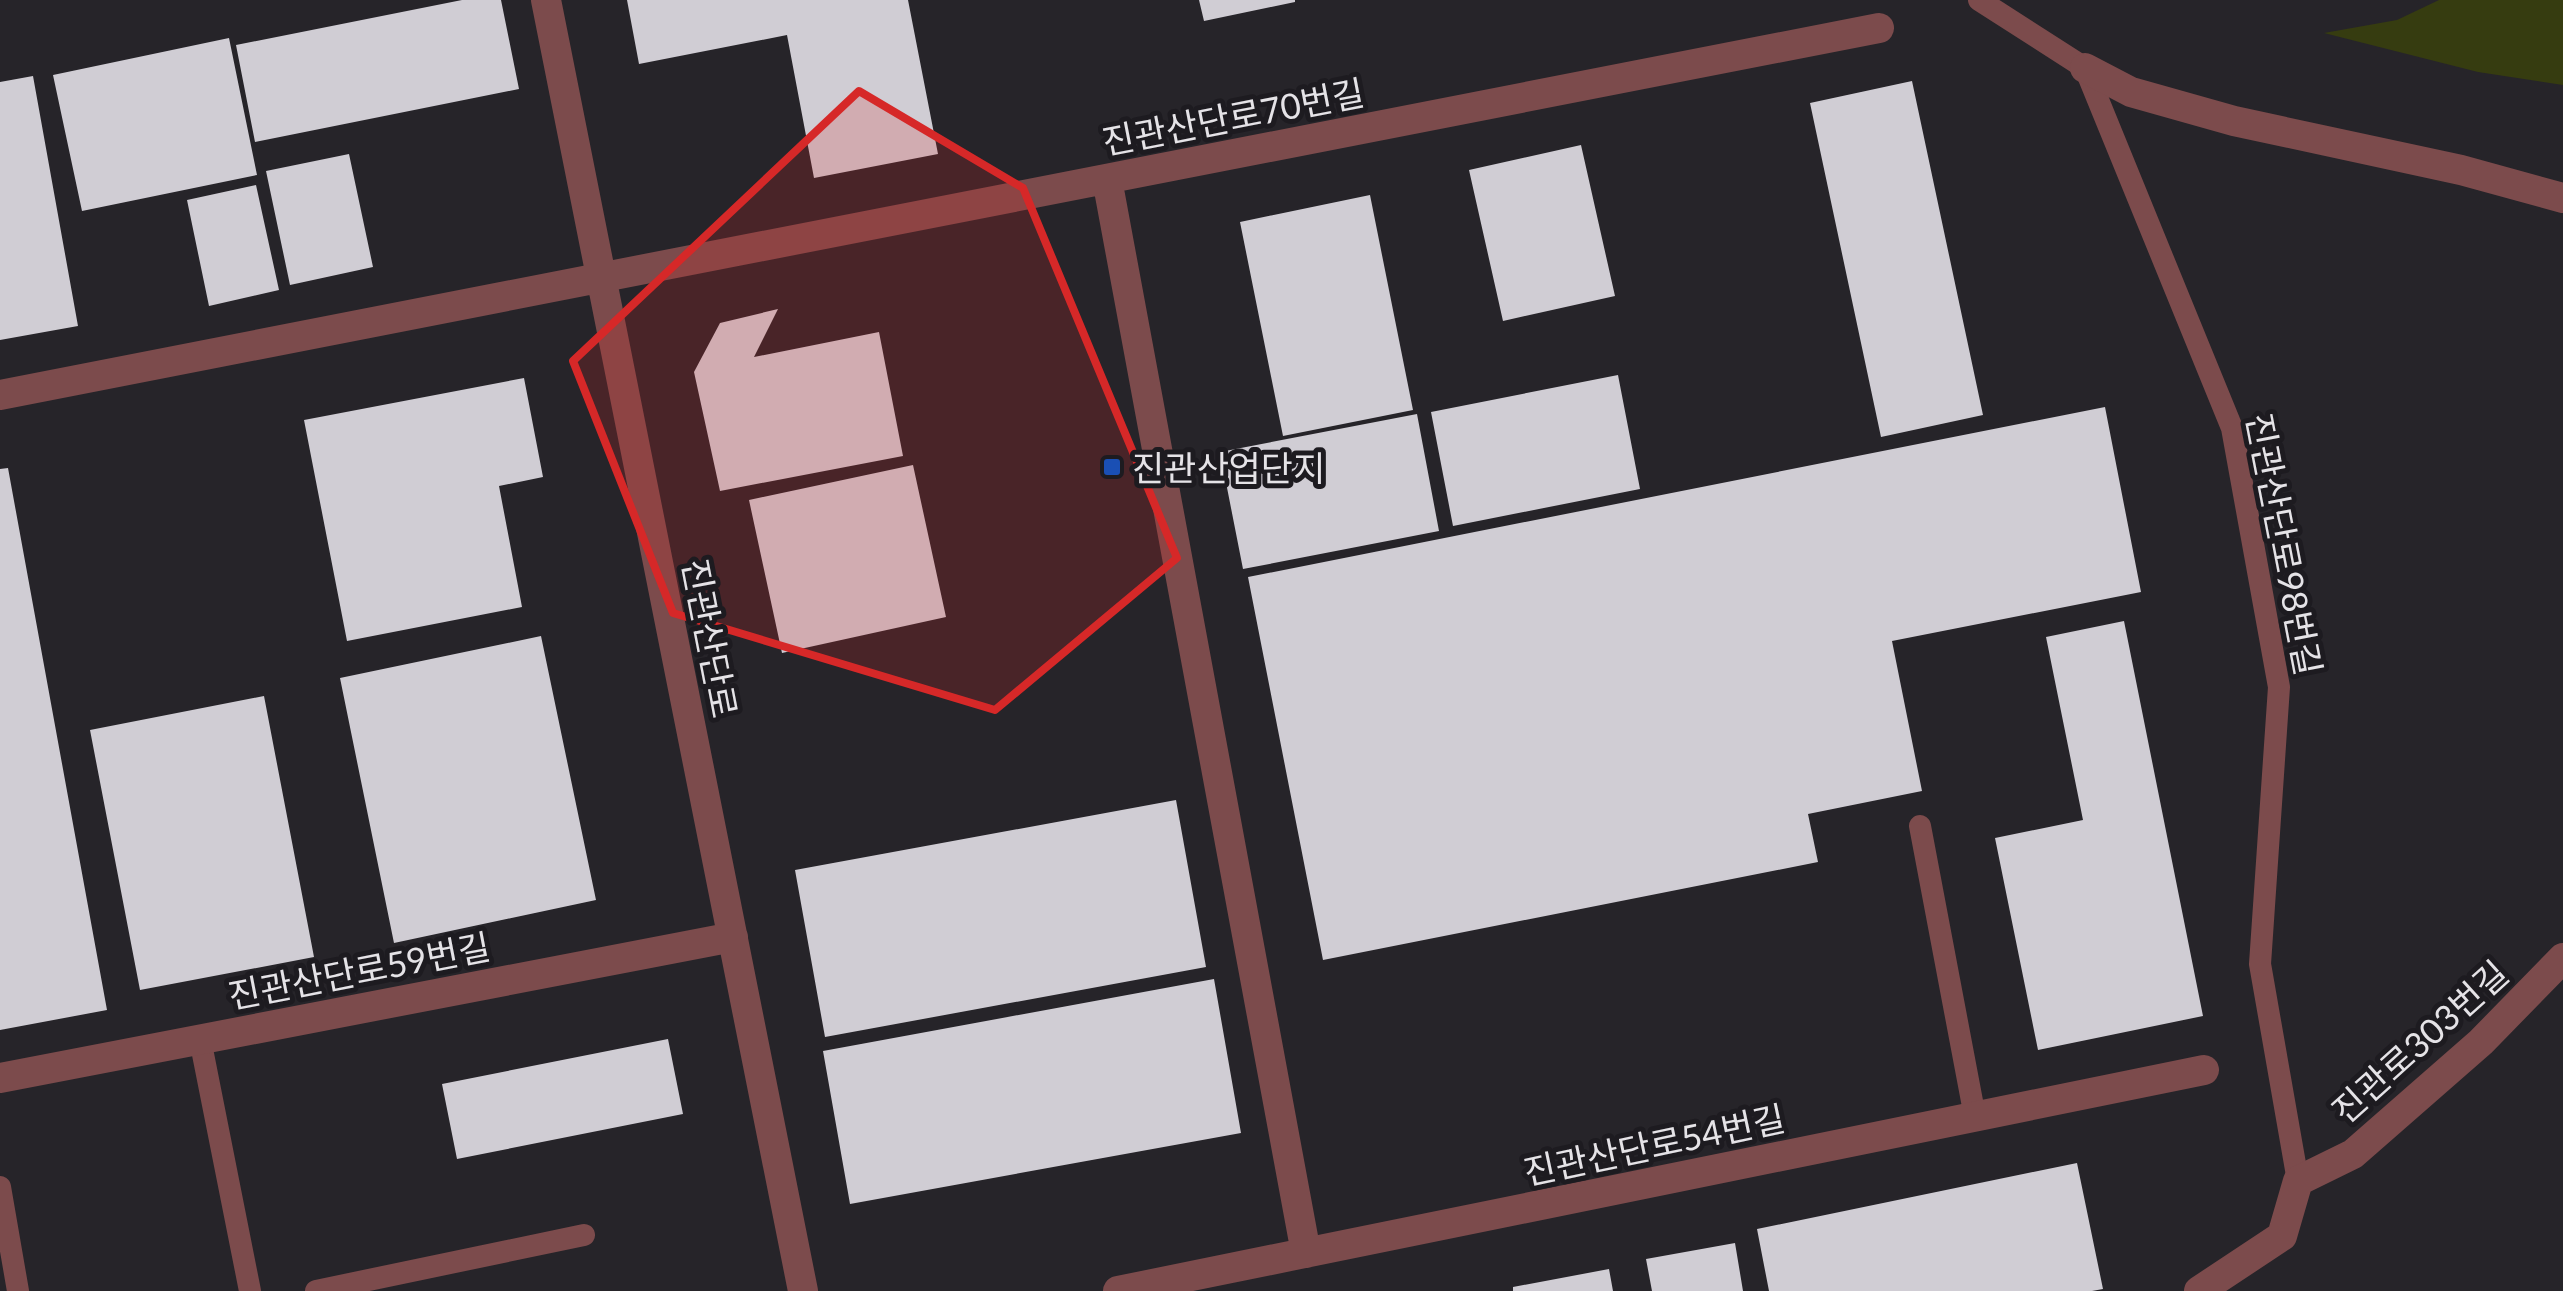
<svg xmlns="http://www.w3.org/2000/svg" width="2563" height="1291" viewBox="0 0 2563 1291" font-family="Lato,'Noto Sans KR',sans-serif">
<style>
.green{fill:#363c10}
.building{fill:#d0cdd4}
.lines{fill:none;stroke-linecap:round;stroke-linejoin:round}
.lane{stroke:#7c4b4c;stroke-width:22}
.street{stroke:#7c4b4c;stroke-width:30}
.marked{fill:#d62828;fill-opacity:0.2;stroke:#d62828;stroke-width:8;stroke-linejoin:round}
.transit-dot{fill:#1a4fb4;stroke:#1d1b20;stroke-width:4}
.labels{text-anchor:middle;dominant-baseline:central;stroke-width:10;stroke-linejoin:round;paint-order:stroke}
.street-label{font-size:35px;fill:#e5e3e7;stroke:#1d1b20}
.poi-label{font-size:35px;fill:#e5e3e7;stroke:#1d1b20;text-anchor:start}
</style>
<rect width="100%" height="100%" fill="#262429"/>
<!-- green -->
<path class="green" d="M2439 0H2563V85L2478 72 2324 33 2397 20Z"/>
<!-- building -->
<path class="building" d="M462 0H501L519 89 255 142 236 45Z
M627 0H908L938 154 814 178 787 35 639 64Z
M1199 0H1295V2L1204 21Z
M229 38 257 175 82 211 53 75Z
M33 76 78 326 0 340V82Z
M1912 81 1983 415 1881 437 1810 103Z
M1581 145 1615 296 1503 321 1469 170Z
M349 154 373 267 290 285 266 171Z
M256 185 279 290 209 306 187 200Z
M1370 195 1413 410 1283 436 1240 222Z
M778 309 754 357 879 332 903 456 720 491 694 372 720 323Z
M1618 375 1640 489 1453 526 1431 412Z
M524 378 543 477 499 486 522 607 347 641 304 420Z
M2105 407 2141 592 1892 641 1922 791 1808 814 1818 862 1323 960 1248 577Z
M1417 414 1439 531 1243 569 1220 452Z
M913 465 946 617 782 653 749 500Z
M8 468 107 1010 0 1030V469Z
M2124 621 2203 1016 2038 1050 1995 838 2083 820 2046 637Z
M541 636 596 900 394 943 340 678Z
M264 696 314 957 140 990 90 730Z
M1176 800 1206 967 825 1037 795 870Z
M1214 979 1241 1133 850 1204 823 1051Z
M668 1039 683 1114 457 1159 442 1084Z
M2077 1163 2103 1289 2092 1291H1769L1757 1229Z
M1735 1243 1743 1291H1652L1646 1259Z
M1609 1269 1613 1291H1513V1287Z"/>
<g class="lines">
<!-- lane -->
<path class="lane" d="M1979 0 2085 68 2232 428 2279 687 2260 964 2298 1181
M1920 826 1975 1117
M200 1039 250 1291
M0 1187 18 1291
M316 1291 584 1235"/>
<!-- street -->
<path class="street" d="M546 0 803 1291
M2085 68 2131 92 2234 121 2461 170 2563 198
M1107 179 1306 1253
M0 395 1879 28
M0 1078 733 937
M1118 1291 2204 1070
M2199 1291 2282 1236 2298 1181 2353 1154 2481 1042 2563 958"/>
</g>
<!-- marked area -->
<path class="marked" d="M859 91 1023 188 1177 558 995 710 673 613 573 361Z"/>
<!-- markers -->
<rect class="transit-dot" x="1102" y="457" width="20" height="20" rx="5"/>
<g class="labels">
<!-- street labels -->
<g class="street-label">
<text transform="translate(1233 116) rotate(-11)">진관산단로70번길</text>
<text transform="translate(2285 544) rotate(79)">진관산단로98번길</text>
<text transform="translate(711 638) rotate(79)">진관산단로</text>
<text transform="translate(359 970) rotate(-11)">진관산단로59번길</text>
<text transform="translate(2419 1041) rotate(-42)">진관로303번길</text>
<text transform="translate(1654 1144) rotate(-12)">진관산단로54번길</text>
</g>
<!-- poi labels -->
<g class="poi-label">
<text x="1132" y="467">진관산업단지</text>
</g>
</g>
</svg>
